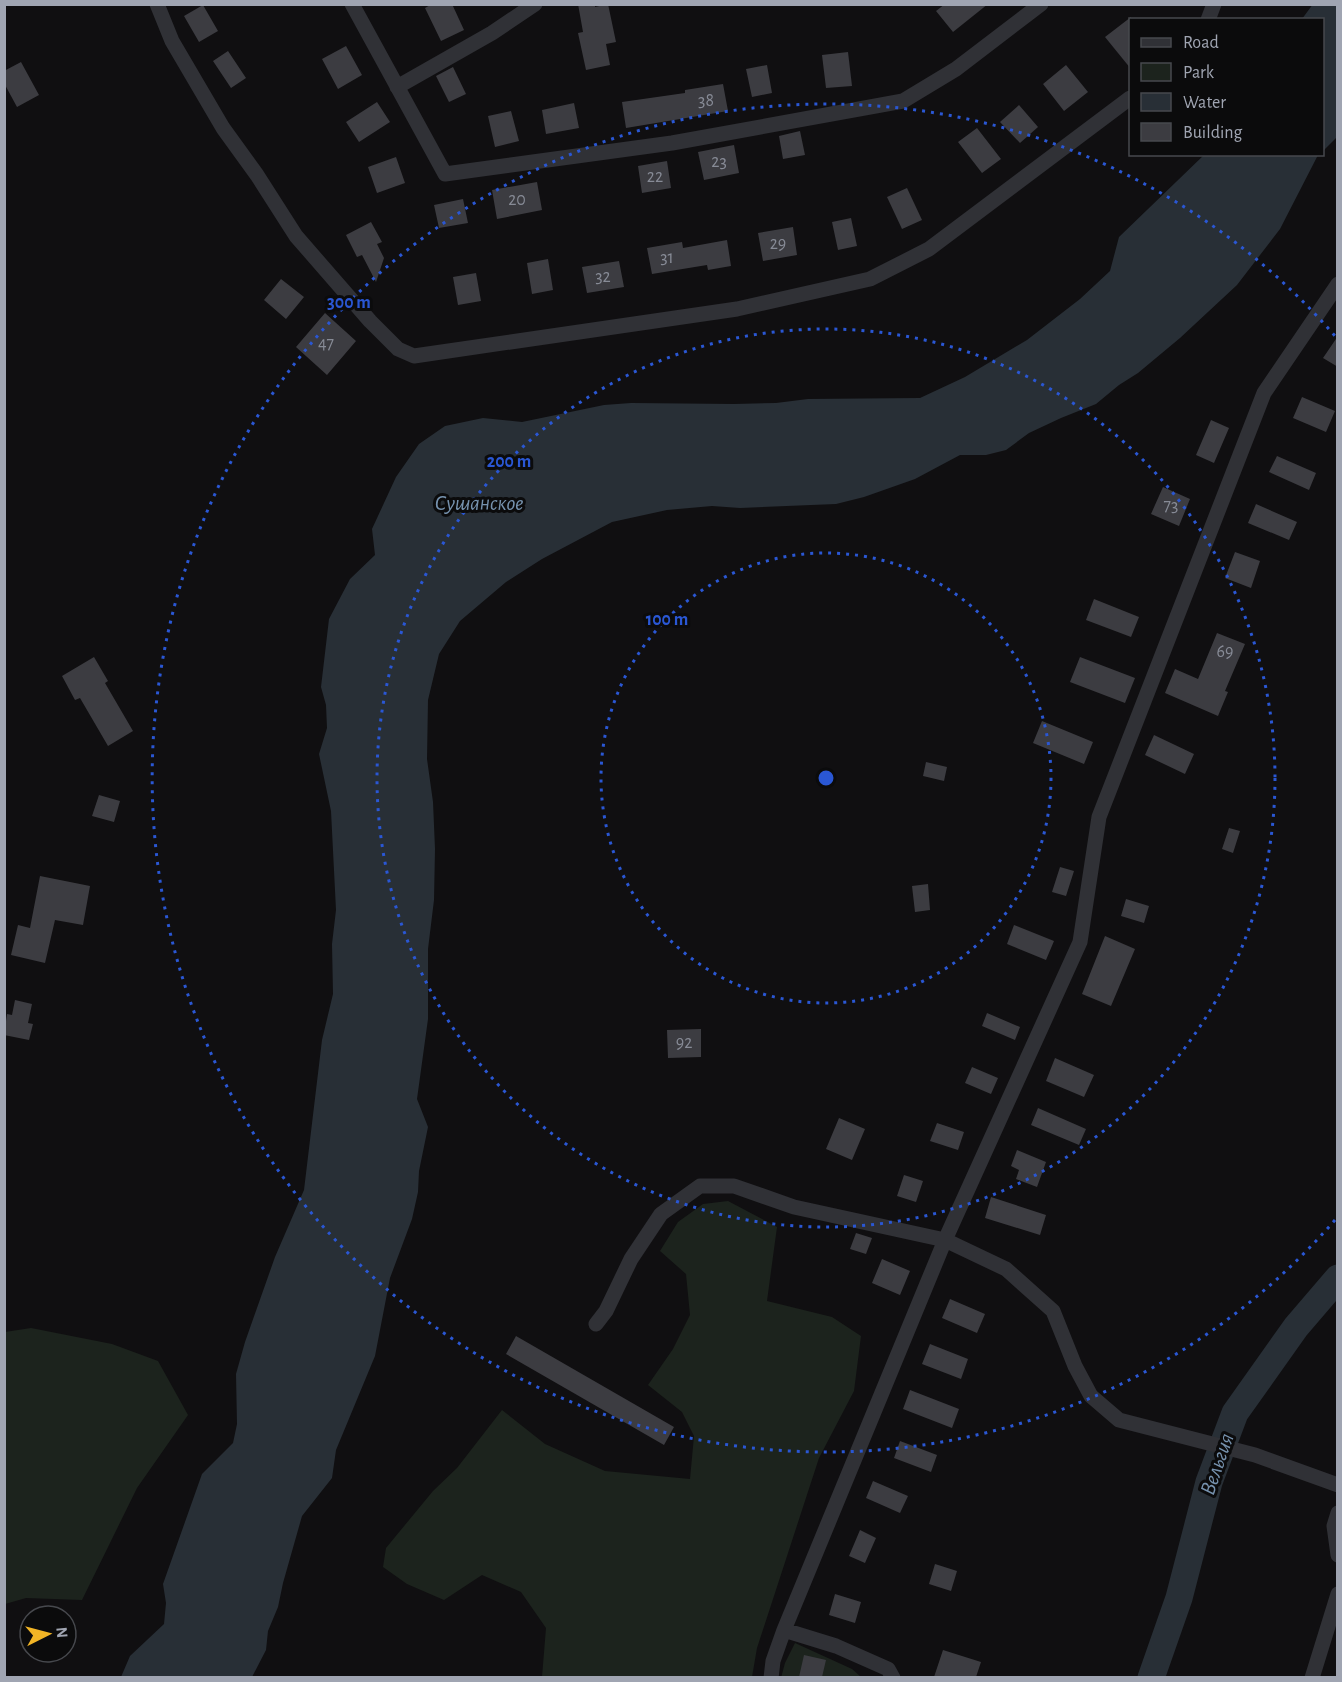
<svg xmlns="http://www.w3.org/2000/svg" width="1342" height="1682" viewBox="0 0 1342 1682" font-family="'Alegreya Sans',sans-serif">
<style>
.green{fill:#1c231d}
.water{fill:#282f36}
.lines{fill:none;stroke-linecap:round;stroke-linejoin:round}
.river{stroke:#282f36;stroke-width:27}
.building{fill:#3c3c41}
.minor{stroke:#303136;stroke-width:15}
.ring{fill:none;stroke:#2a57d4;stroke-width:3;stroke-dasharray:3 6}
.labels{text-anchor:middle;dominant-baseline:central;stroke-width:6;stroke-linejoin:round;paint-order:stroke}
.number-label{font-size:18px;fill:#878b96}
.water-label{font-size:22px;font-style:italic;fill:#7692ae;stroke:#0b0b0c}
.centre{fill:#2a57d4;stroke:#0b0b0c;stroke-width:3}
.ring-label{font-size:18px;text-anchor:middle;font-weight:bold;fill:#2a57d4;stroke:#0b0b0c;stroke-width:6;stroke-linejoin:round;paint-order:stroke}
</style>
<rect width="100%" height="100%" fill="#100f11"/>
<!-- green -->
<path class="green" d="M728 1201 777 1227 767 1301 832 1317 861 1336 854 1391 819 1458 757 1648 752 1677H542L546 1628 521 1592 482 1575 444 1600 407 1584 383 1567 386 1548 433 1491 457 1468 502 1410 545 1444 605 1471 690 1479 694 1436 682 1412 648 1385 673 1349 690 1315 686 1274 660 1251 678 1222 703 1204Z
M31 1328 112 1344 158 1361 188 1415 137 1488 82 1600 26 1598 5 1604V1332Z
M795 1643 852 1669 861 1677 781 1678 785 1663Z"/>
<!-- water -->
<path class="water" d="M1313 4 1337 5V137L1323 151 1322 20 1302 19Z
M1205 154 1318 155 1280 229 1237 285 1180 338 1138 373 1119 385 1096 404 1061 418 1029 433 1006 450 986 455H960L915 479 864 497 836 504 740 508 712 506 667 510 612 522 542 559 506 582 460 621 439 654 428 700 427 759 433 802 435 849 434 900 428 949V1019L417 1099 428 1127 419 1171 418 1192 412 1219 390 1278 375 1356 336 1450 332 1478 302 1516 283 1583 278 1607 268 1631 266 1650 252 1677H121L130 1656 164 1624 166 1603 163 1584 202 1474 233 1443 237 1424 236 1374 245 1342 275 1257 304 1190 322 1040 333 994 332 944 336 910 331 811 319 754 327 728 326 705 321 687 329 619 350 579 375 555 372 529 396 477 419 444 445 426 483 418 522 422 604 405 631 403 734 404 776 403 808 399 920 398 965 377 1027 340 1080 299 1110 271 1119 237Z"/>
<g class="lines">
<!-- river -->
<path class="river" d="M1151 1678 1179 1598 1209 1482 1235 1413 1296 1327 1338 1278"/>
</g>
<!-- building -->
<path class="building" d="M432 4H452L464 30 441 41 425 8Z
M578 4H595V7L608 4 616 42 606 44 610 65 586 70 578 33 583 32Z
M945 4H988L953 32 936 11Z
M203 5 218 31 199 42 184 16Z
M1131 17V69L1105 37Z
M346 46 362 75 338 89 322 59Z
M228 51 246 78 231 88 213 61Z
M848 52 852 86 826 88 822 55Z
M21 62 39 95 17 107 4 83V71Z
M767 65 772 93 752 97 746 69Z
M1066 65 1088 92 1064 111 1043 84Z
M453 67 466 94 449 102 436 76Z
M723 84 728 111 626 128 622 102 685 93V90Z
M377 102 390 122 359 142 346 122Z
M574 103 579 128 546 134 542 110Z
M1019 105 1038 127 1020 143 1000 122Z
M511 111 519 141 495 147 488 116Z
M977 128 1001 159 982 173 958 142Z
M800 131 805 155 783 159 779 136Z
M734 145 739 173 704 180 698 152Z
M396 157 405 183 377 193 368 167Z
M667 161 671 188 642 193 638 166Z
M537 182 542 210 497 219 492 190Z
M907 188 922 220 902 229 887 197Z
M463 199 468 223 439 228 434 205Z
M851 218 857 246 838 250 832 222Z
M371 222 382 242 377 244 384 258 376 282 362 255 357 257 346 235Z
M793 227 797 255 763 261 758 233Z
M727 240 731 266 708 270 707 265 652 274 647 248 682 242 683 248Z
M548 259 553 290 532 294 527 263Z
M619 261 624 287 587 293 582 267Z
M476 273 481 301 458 305 453 277Z
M281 279 304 297 286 319 264 300Z
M325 313 356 341 327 375 296 347Z
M1338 336V367L1323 358Z
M1302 397 1335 411 1326 432 1293 418Z
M1211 420 1229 428 1214 463 1196 455Z
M1277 456 1316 473 1309 490 1269 472Z
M1163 487 1190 499 1179 526 1151 514Z
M1256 504 1297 522 1289 540 1248 523Z
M1235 552 1260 561 1251 588 1225 578Z
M1094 599 1139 617 1131 637 1086 620Z
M1217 633 1245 644 1225 691 1228 692 1218 716 1165 693 1175 669 1198 679Z
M94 657 108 681 105 683 133 731 108 746 80 698 75 700 62 676Z
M1080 657 1135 678 1125 703 1070 682Z
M1042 721 1093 742 1084 764 1033 743Z
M1154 735 1194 754 1185 774 1145 755Z
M926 762 947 767 944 781 923 776Z
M99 795 120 801 114 822 92 816Z
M1229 828 1240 831 1233 853 1222 849Z
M1060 867 1074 871 1066 896 1052 892Z
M40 876 90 886 83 925 55 920 45 963 11 955 18 925 30 928Z
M928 884 930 910 915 912 912 886Z
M1126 899 1149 906 1144 923 1121 916Z
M1014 925 1054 941 1046 960 1007 944Z
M1105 936 1135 949 1111 1006 1082 994Z
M15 1000 32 1004 28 1023 33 1024 29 1040 4 1035 7 1014 12 1015Z
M987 1013 1020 1027 1015 1040 982 1026Z
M701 1029V1057L668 1058 667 1030Z
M1055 1058 1094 1075 1084 1097 1046 1081Z
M972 1067 998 1078 991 1094 965 1083Z
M1038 1108 1086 1129 1079 1145 1031 1125Z
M839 1118 865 1129 852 1160 826 1149Z
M937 1123 964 1132 958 1150 930 1141Z
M1017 1150 1046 1162 1037 1187 1016 1179 1019 1170 1011 1166Z
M904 1175 923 1181 916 1202 897 1196Z
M991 1197 1046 1215 1040 1235 985 1218Z
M856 1233 872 1238 866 1254 850 1249Z
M882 1259 910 1271 900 1295 872 1283Z
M950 1299 985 1314 977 1333 942 1318Z
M516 1336 674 1427 664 1445 506 1354Z
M930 1344 968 1359 961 1379 922 1364Z
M910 1390 959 1409 952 1428 903 1409Z
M900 1441 937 1455 931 1472 894 1458Z
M873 1481 908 1496 900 1513 866 1498Z
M860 1530 876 1538 865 1563 849 1556Z
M935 1564 957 1571 951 1591 929 1584Z
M835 1594 861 1602 855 1623 829 1615Z
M943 1650 981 1662 976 1677H934Z
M804 1655 826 1660 822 1677H799Z"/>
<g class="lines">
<!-- minor -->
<path class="minor" d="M157 4 172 41 223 128 257 175 296 236 370 321 398 349 414 356 737 309 870 279 929 249 1130 98
M352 4 445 174 672 143 903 101 956 69 1041 4
M1208 20 1214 4
M397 87 492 33 535 4
M596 1324 606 1311 631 1259 661 1214 700 1186H734L794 1207 945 1240 1006 1269 1053 1311 1075 1366 1091 1396 1119 1420 1255 1455 1338 1485
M1338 1513 1334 1526 1338 1555
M784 1630 836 1646 888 1669 893 1678
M771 1678 773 1661 784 1630 945 1240 1080 942 1099 817 1264 393 1338 284
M1312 1678 1338 1594"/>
</g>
<!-- distance rings -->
<g class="ring">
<circle cx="826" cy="778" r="225"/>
<circle cx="826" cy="778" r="449"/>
<path d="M1335 1220A674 674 0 1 1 1335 336"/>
</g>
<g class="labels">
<!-- number labels -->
<g class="number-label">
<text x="706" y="101">38</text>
<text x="719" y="162">23</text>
<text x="655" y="177">22</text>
<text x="517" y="200">20</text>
<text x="778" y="244">29</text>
<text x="667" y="258">31</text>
<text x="603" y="277">32</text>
<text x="326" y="344">47</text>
<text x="1171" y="506">73</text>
<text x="1225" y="652">69</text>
<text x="684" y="1043">92</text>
</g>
<!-- water labels -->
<g class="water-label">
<text x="479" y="503">Сушанское</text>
<text transform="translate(1217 1464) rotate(-71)">Вельгия</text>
</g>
</g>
<circle cx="826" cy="778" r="9" class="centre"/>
<g class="ring-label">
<text x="349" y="308">300 m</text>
<text x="509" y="467">200 m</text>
<text x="667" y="625">100 m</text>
</g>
<!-- border -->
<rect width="1342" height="1682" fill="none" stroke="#a0a5b2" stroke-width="12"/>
<!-- legend -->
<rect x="1129" y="18" width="195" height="138" fill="#0b0b0c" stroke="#47494e" stroke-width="1.5"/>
<rect x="1141" y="38" width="30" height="9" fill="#303136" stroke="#47494e" stroke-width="1.5"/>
<text x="1183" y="48" font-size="18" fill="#a0a5b2">Road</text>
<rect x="1141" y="63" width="30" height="18" fill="#1c231d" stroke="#47494e" stroke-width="1.5"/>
<text x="1183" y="78" font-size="18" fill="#a0a5b2">Park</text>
<rect x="1141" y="93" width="30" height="18" fill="#282f36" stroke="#47494e" stroke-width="1.5"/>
<text x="1183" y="108" font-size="18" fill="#a0a5b2">Water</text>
<rect x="1141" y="123" width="30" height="18" fill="#3c3c41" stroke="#47494e" stroke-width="1.5"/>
<text x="1183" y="138" font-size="18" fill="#a0a5b2">Building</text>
<!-- north arrow -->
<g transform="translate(48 1634) rotate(84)"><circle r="28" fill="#0b0b0c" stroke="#47494e" stroke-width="1.5"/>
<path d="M0-4.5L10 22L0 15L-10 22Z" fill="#f2b526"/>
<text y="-9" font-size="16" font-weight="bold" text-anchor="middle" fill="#a0a5b2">N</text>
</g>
</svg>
